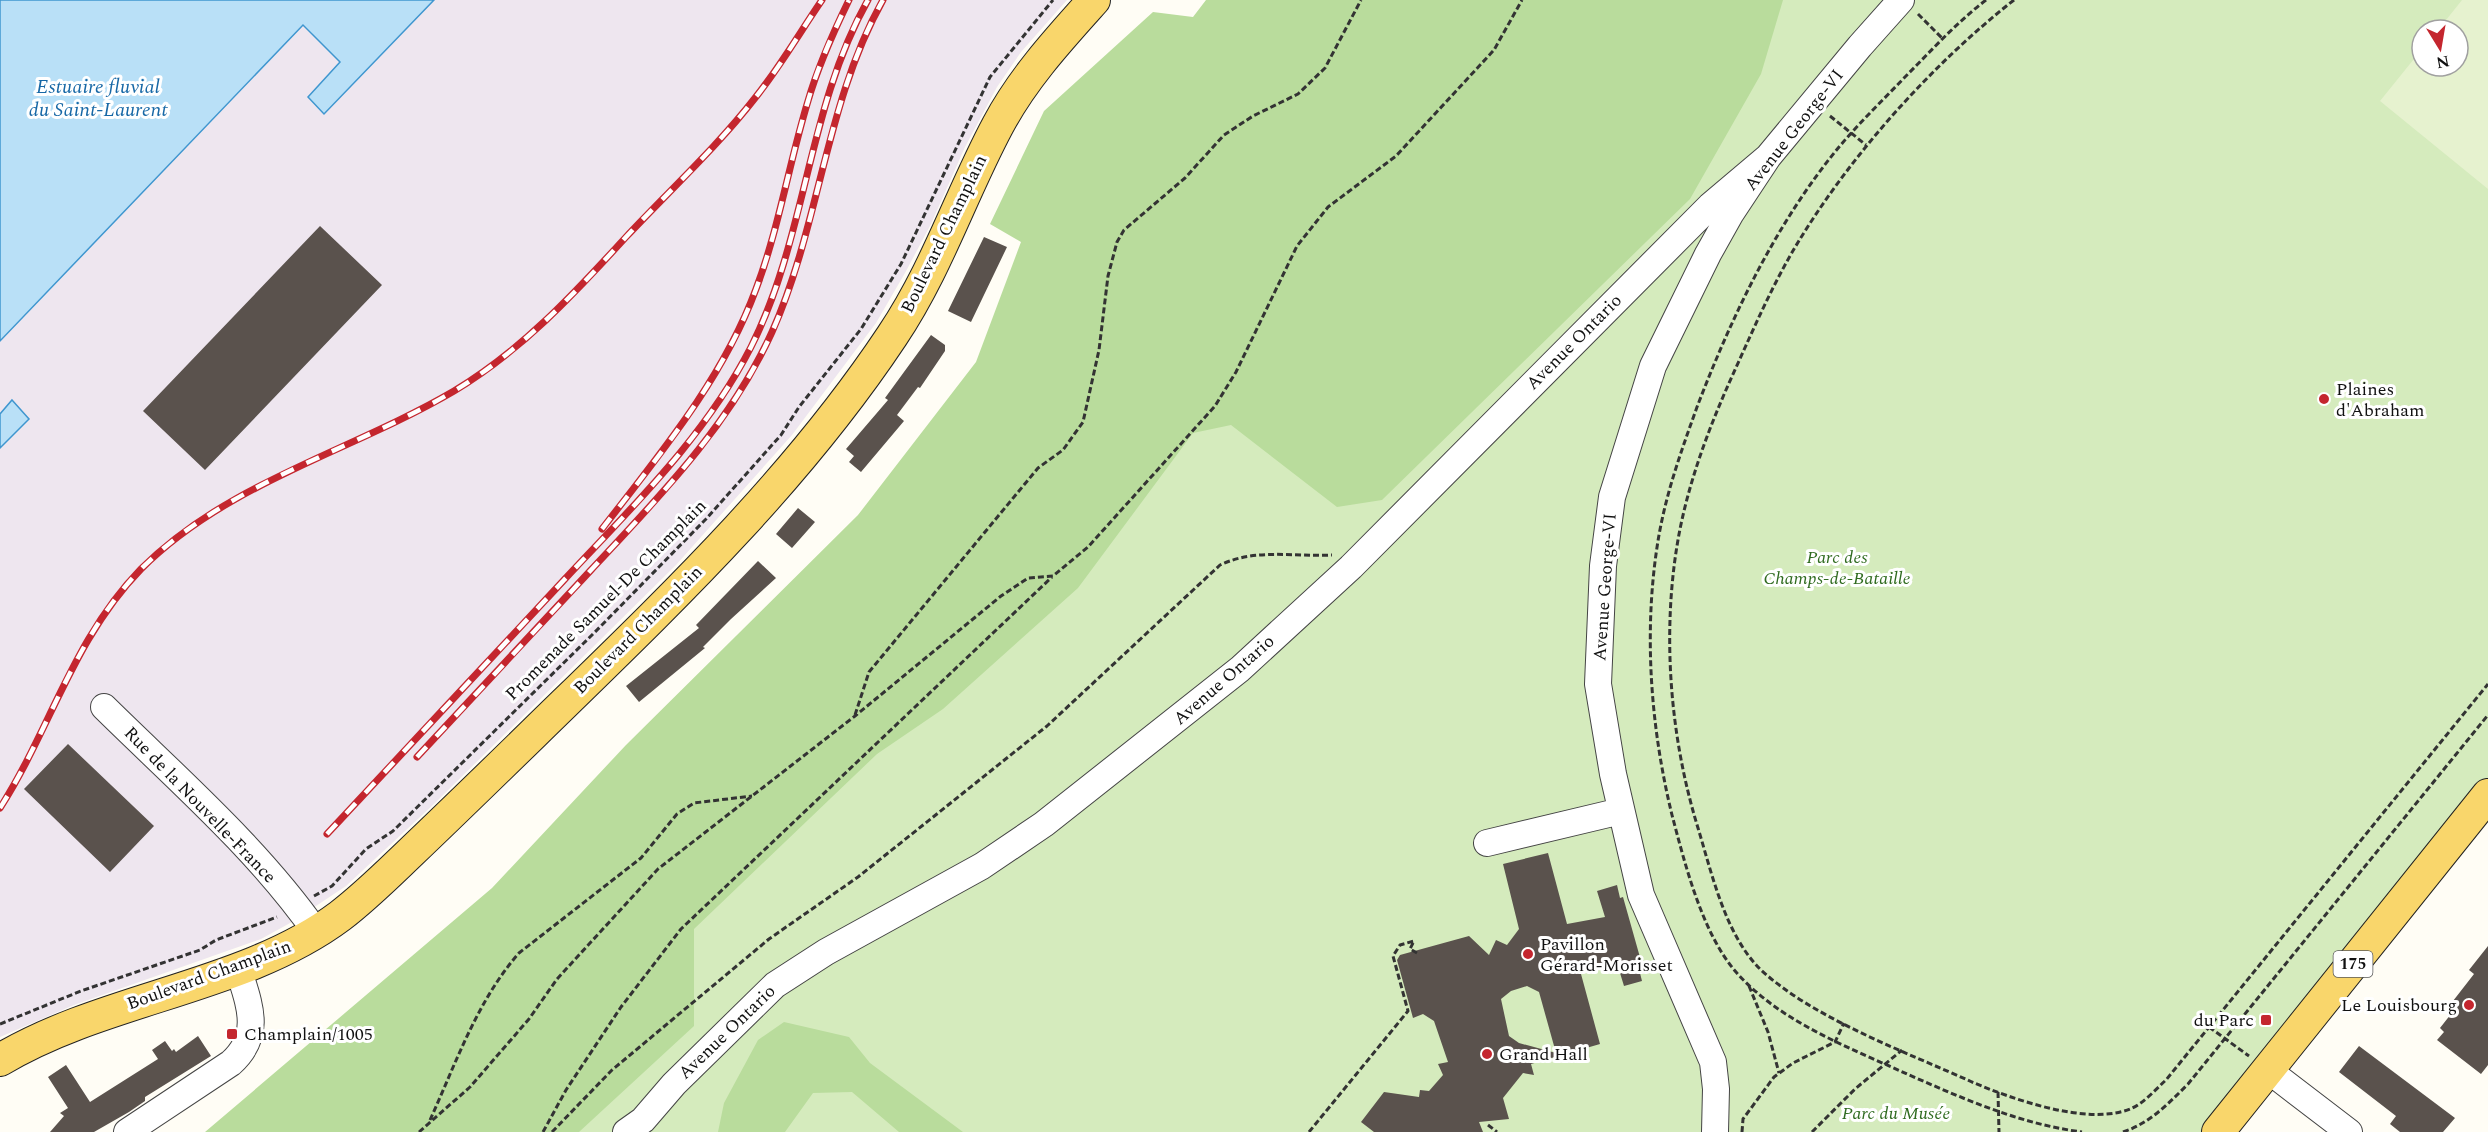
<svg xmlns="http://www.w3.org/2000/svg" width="2488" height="1132" viewBox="0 0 2488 1132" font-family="Spectral,serif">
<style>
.industrial{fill:#eee6ef}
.green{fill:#d5ebbd;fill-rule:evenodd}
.forest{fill:#b9dc9c}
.pitch{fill:#e6f2cf}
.water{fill:#b9e0f7;stroke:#3f96cf;stroke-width:1.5}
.building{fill:#5a524d;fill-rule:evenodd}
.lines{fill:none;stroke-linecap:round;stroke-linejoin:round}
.minor-casing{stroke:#444;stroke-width:28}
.major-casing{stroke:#222;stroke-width:34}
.path{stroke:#333;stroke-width:3;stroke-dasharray:6 3;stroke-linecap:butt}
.minor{stroke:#fff;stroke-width:26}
.major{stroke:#f9d66b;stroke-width:32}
.rail-casing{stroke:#c4262e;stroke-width:7}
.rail{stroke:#fff;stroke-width:4.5;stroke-dasharray:14;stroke-linecap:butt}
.poi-dot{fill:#c4262e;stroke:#fff;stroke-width:2}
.labels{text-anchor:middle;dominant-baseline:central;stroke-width:6;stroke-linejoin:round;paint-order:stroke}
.shield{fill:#fff;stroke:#585858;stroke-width:1.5}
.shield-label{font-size:16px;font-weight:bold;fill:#111}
.street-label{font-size:18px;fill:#111;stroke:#fff}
.poi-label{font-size:18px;fill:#111;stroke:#fff;text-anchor:start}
.park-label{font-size:18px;font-style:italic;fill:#2f6b1f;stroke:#fff}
.water-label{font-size:20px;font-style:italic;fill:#1768a6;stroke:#fff}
</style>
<rect width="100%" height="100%" fill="#fffdf5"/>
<!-- industrial -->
<path class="industrial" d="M434 0H1067L1021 52 997 87 965 147 931 224 905 273 876 323 792 435 676 565 434 804 346 886 292 922 261 939 74 1005 0 1037V448L29 419 12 401 0 414V341L303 25 340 62 308 97 324 114Z"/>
<!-- green -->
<path class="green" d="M1369 0H2488V799L2218 1132H427ZM2422 30H2458V66H2422Z"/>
<!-- forest -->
<path class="forest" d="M1206 0H1783L1761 74 1690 199 1382 500 1337 507 1231 425 1193 433 1078 588 943 709 877 754 694 929V1026L579 1132H205L492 888 626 745 858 515 976 362 1021 242 990 224 1044 111 1153 12 1193 17Z
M784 1022 849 1037 870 1063 963 1132H899L852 1092 813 1093 785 1132H718L724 1103 758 1040Z"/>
<!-- pitch -->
<path class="pitch" d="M2462 0H2488V189L2380 101 2422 49V66H2458V30H2438Z"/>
<!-- water -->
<path class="water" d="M0 0H434L324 114 308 97 340 62 303 25 0 341Z
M12 400 29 419 0 448V414Z"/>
<!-- building -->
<path class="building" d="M320 226 382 285 205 470 143 411Z
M984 237 1007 247 971 322 948 311Z
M931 335 945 345V351L920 388 918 387 897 415 904 421 861 472 849 462 854 456 846 449 888 400 885 398Z
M798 508 815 522 792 548 776 534Z
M758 561 776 578 731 619 703 647 705 648 639 702 626 686 699 628 696 625Z
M68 744 154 826 110 872 24 789Z
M1548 853 1567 924 1605 917 1597 891 1617 885 1620 898 1623 897 1643 968 1639 969 1642 981 1624 986 1616 960 1587 968 1588 972 1581 974 1600 1044 1531 1064 1534 1075 1523 1073 1503 1098 1509 1119 1479 1122 1483 1132H1374L1361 1122 1384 1092 1419 1097 1420 1090 1429 1091 1443 1075 1438 1064 1448 1062 1434 1021 1423 1014 1413 1018 1397 960 1400 955 1469 936 1489 955 1496 940 1507 945 1519 929 1503 864ZM1527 986 1539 992 1556 1053 1519 1043 1509 1036 1501 999 1511 991Z
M2488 946V1065L2481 1074 2437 1040 2444 1032 2440 1028 2451 1014 2446 1010 2474 974 2469 970Z
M198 1036 211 1056 145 1097V1101L129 1112 94 1132H50L64 1116 60 1113 68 1108 48 1077 66 1065 90 1102 158 1059 152 1050 165 1041 172 1051 174 1049 176 1052Z
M2359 1046 2455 1118 2443 1132H2400L2390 1124 2396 1116 2339 1072Z"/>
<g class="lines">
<defs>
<path id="minor" d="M104 707C177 779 257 848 316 932
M1487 843 1621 811
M2268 1070 2349 1132
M127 1132 231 1063C263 1034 249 1004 238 968
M626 1132 643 1120 674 1084 775 985 826 952 982 866 1044 824 1240 669 1351 567 1710 206 1768 157
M1715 1132 1716 1089 1713 1062 1641 895 1613 774 1598 684 1603 566 1612 497 1653 366 1708 254 1731 213 1768 157 1860 46 1901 0"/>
<path id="major" d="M0 1060C105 997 244 988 340 916 365 897 387 875 410 853 452 813 493 773 534 733 662 608 793 485 892 336 937 269 961 194 998 125 1023 78 1059 39 1094 0
M2218 1132 2488 795"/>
</defs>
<!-- minor casing -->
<use href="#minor" class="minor-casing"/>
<!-- major casing -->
<use href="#major" class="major-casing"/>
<!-- path -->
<path class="path" d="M1986 0C1956 23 1931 51 1905 77 1883 100 1859 123 1839 147 1776 223 1732 316 1697 407 1682 449 1667 490 1659 535 1643 627 1650 725 1672 815 1685 864 1702 933 1736 972 1780 1022 1848 1047 1907 1074 1964 1099 2020 1124 2082 1132
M2014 0C1930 66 1848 158 1794 249 1773 285 1756 323 1739 361 1714 415 1692 470 1680 529 1661 626 1669 734 1698 828 1712 874 1725 934 1760 969 1812 1018 1906 1052 1972 1082 2012 1099 2087 1126 2130 1109 2143 1104 2155 1090 2166 1080L2488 684
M1918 14 1943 39
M1830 116 1866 145
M855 715 869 672 1038 468 1063 450 1083 422 1099 350 1108 276 1117 242 1124 230 1185 178 1224 135 1253 116 1298 94 1325 68 1361 0
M314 896 332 886 366 849 393 831 595 632 706 519 781 435 799 407 861 329 901 264 990 77 1053 0
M1749 986 1768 1032 1779 1073
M0 1024 81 991 200 950 216 940 277 917
M2209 1027 2249 1056
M1998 1092 1999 1132
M430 1120C456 1063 477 1001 519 953L641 858 677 814 694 803 752 796
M1488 1125 1497 1132
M419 1132 470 1087 529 1019 557 979 658 869 855 716 1001 596 1028 578 1053 576 1088 547 1215 406 1236 372 1297 246 1328 207 1396 156 1494 50 1522 0
M543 1132 566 1090 621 1007 681 929 1052 577
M552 1132 612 1070 769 939 858 877 1047 726 1220 565C1256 548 1293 557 1332 555
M1309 1132 1408 1011 1393 956 1400 945 1414 941 1410 949 1417 953
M1742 1132 1743 1119 1774 1077 1793 1063 1835 1042 1844 1023
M1812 1132 1855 1089 1902 1050
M2123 1132C2150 1123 2168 1104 2188 1084L2488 715"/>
<!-- minor -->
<use href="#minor" class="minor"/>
<!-- major -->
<use href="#major" class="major"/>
<defs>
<path id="rail" d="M602 529C660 454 723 379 756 289 779 228 789 163 808 101 818 66 833 33 849 0
M417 757C475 695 533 633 591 570 660 496 730 425 772 332 820 225 825 103 883 0
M0 808C51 728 73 639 141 569 228 482 350 452 454 391 521 351 574 294 626 237 669 191 717 147 755 98 780 67 800 32 822 0
M327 834C406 749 485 665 564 580 632 507 705 437 751 347 807 236 807 108 868 0"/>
</defs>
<!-- rail casing -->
<use href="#rail" class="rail-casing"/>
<!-- rail -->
<use href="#rail" class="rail"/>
</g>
<!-- markers -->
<g class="poi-dot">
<circle cx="2324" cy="399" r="6"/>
<circle cx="1528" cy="954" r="6"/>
<circle cx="2469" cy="1005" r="6"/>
<rect x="2260" y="1014" width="12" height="12" rx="3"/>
<rect x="226" y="1028" width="12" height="12" rx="3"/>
<circle cx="1487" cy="1054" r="6"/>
</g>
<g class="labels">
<!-- shield labels -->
<rect class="shield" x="2333.5" y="951" width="39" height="26" rx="4.5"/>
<g class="shield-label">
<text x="2353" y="964">175</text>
</g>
<!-- street labels -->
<g class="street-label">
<text transform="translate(1794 130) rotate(-52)">Avenue George-VI</text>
<text transform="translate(944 234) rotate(-64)">Boulevard Champlain</text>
<text transform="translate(1574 342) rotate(-45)">Avenue Ontario</text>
<text transform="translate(1605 587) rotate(-86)">Avenue George-VI</text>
<text transform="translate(606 600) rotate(-45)">Promenade Samuel-De Champlain</text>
<text transform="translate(638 630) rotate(-45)">Boulevard Champlain</text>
<text transform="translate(1224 680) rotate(-41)">Avenue Ontario</text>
<text transform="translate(200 805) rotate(46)">Rue de la Nouvelle-France</text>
<text transform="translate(209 975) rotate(-20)">Boulevard Champlain</text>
<text transform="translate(727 1032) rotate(-44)">Avenue Ontario</text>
</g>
<!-- poi labels -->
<g class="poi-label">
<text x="2336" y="389">Plaines<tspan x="2336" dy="21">d'Abraham</tspan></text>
<text x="1540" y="944">Pavillon<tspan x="1540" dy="21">Gérard-Morisset</tspan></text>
<text x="2457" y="1005" text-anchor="end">Le Louisbourg</text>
<text x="2254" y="1020" text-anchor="end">du Parc</text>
<text x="244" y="1034">Champlain/1005</text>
<text x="1499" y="1054">Grand Hall</text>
</g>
<!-- park labels -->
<g class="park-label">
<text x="1837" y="557">Parc des<tspan x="1837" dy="21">Champs-de-Bataille</tspan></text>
<text x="1896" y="1113">Parc du Musée</text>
</g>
<!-- water labels -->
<g class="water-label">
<text x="98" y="87">Estuaire fluvial<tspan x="98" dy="23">du Saint-Laurent</tspan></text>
</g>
</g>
<!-- north arrow -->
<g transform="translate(2440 48) rotate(169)"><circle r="28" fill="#ffffff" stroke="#a0a0a0" stroke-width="1.5"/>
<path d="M0-4.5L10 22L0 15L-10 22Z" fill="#c4262e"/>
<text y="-9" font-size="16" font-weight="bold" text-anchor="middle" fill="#111111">N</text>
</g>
</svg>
